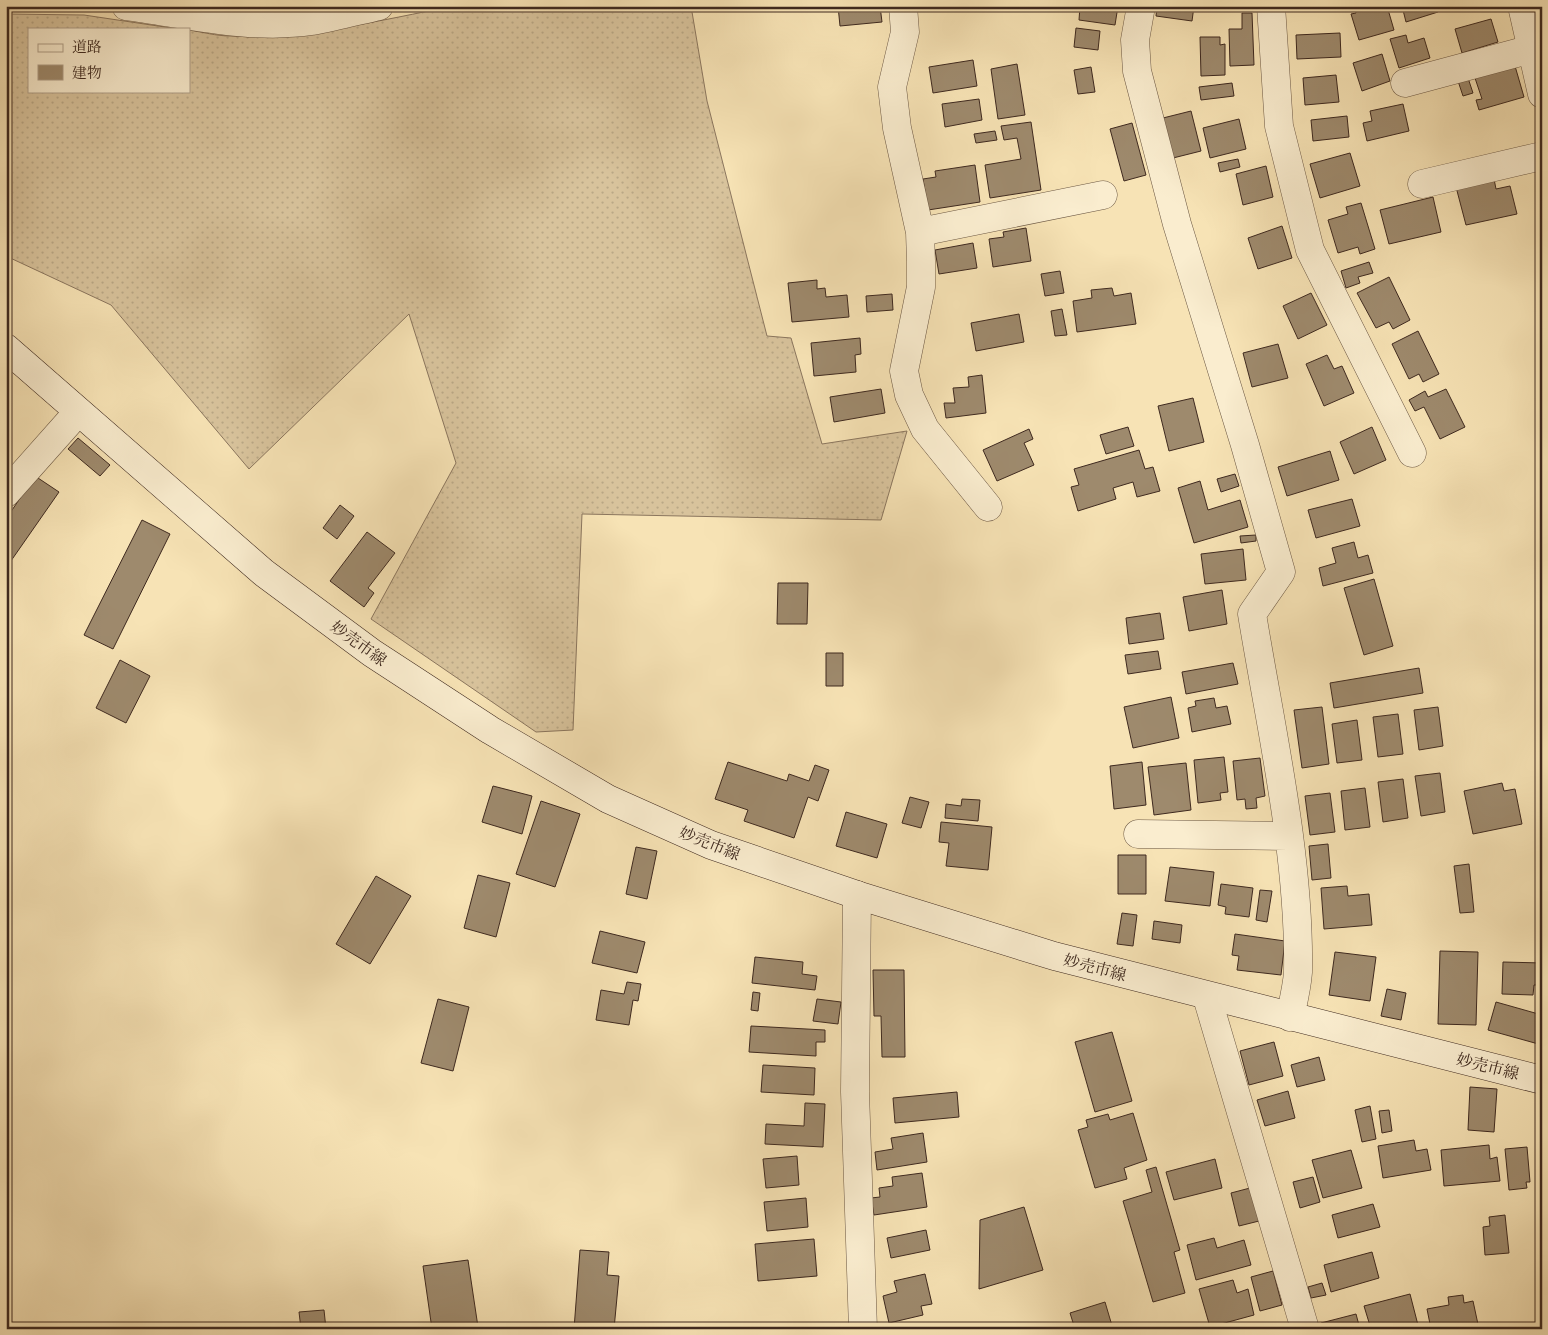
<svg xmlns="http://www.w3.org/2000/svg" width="1548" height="1335" viewBox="0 0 1548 1335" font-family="'Gentium Book Plus','Noto Serif JP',serif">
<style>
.grass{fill:url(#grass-dots);stroke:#8b765e}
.building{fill:#9e8a6d;stroke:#3e291f}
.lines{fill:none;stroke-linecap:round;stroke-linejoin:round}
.street-casing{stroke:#6c5844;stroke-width:29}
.secondary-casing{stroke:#3e291f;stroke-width:29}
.street{stroke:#faedcf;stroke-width:28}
.secondary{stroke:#faedcf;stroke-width:28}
.labels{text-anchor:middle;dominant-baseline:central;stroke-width:4;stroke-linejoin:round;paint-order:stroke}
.street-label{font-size:16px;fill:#3e291f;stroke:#faedcf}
</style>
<defs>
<pattern id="grass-dots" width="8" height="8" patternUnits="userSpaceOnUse" patternTransform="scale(1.25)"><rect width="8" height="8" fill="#d8c39c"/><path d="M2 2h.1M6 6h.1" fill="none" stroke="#baa886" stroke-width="1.8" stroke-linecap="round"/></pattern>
</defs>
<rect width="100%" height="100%" fill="#f7e3b5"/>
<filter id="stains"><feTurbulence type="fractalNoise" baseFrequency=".004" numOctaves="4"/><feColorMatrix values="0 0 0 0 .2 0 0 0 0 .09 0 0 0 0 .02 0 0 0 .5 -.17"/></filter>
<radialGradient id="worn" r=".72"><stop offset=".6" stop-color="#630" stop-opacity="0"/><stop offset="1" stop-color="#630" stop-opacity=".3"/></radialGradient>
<!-- grass -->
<path class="grass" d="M454 6H691L707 101 767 336 791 338 822 444 907 431 881 520 582 514 573 730 536 732 371 619 456 463 409 314 249 469 111 305 6 256V14L84 15 178 29H29V91H189V30C202 32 217 36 230 36 305 39 381 20 454 6Z"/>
<!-- building -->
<path class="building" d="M838 6H880L882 22 840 26Z
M1080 6H1118L1115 25 1079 20Z
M1157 6H1194L1192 21 1156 16Z
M1387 6 1394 30 1359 40 1351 14 1356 13 1355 7Z
M1402 6H1436L1438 12 1406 22Z
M1242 13H1252L1254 65 1230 66 1229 29H1242Z
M1491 19 1498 42 1462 53 1455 29Z
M1076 28 1100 31 1098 50 1074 47Z
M1340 33 1341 57 1297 59 1296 35Z
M1406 35 1408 43 1424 38 1430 58 1399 68 1390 39Z
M1200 37H1220V45L1225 44V75L1201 76Z
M1382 54 1390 81 1362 91 1353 63Z
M973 60 977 86 933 93 929 67Z
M1017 64 1025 115 998 119 991 69Z
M1515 66 1524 97 1479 110 1476 100 1482 99 1475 78Z
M1091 67 1095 92 1078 94 1074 70Z
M1336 75 1339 102 1305 105 1303 78Z
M1468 78 1473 93 1463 96 1458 81Z
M1232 83 1234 96 1201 100 1199 87Z
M979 99 982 120 945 127 942 104Z
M1403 104 1409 131 1367 141 1363 123 1372 121 1370 111Z
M1191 111 1201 151 1173 158 1163 118Z
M1347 116 1349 137 1313 141 1311 120Z
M1239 119 1246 149 1210 158 1203 128Z
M1031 122 1041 190 990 198 985 165 1021 159 1017 138 1004 140 1001 126Z
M1132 123 1146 175 1124 181 1110 129Z
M995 131 997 140 976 143 974 134Z
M1350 153 1360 186 1320 198 1310 164Z
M1238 159 1240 167 1220 172 1218 163Z
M975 165 980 202 928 210 923 179 936 177 935 171Z
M1266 166 1273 197 1243 205 1236 174Z
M1494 179 1496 189 1510 186 1517 214 1466 225 1456 187Z
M1433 197 1441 232 1389 244 1380 210Z
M1361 203 1375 249 1360 254 1358 247 1338 253 1328 220 1348 214 1346 207Z
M1282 226 1292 258 1258 269 1248 238Z
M1026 228 1031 261 993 267 989 239 1004 237 1003 232Z
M973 243 977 268 939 274 935 250Z
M1369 262 1373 273 1358 277 1360 283 1346 288 1341 271Z
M1060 271 1064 293 1045 296 1041 274Z
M1389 277 1410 320 1393 329 1389 322 1376 328 1357 293Z
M817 280V289L825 288 826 297 847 295 849 317 792 322 788 283Z
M1112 288 1114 296 1131 293 1136 324 1077 332 1073 301 1092 298 1091 290Z
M1311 293 1327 325 1298 339 1283 306Z
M892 294 893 310 867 312 866 296Z
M1062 309 1067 335 1055 336 1051 311Z
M1019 314 1024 342 976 351 971 323Z
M1418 331 1439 374 1423 382 1419 374 1409 379 1392 344Z
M860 338 861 354 855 355 856 372 814 376 811 343Z
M1278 344 1288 378 1252 387 1243 353Z
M1327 355 1334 369 1342 366 1354 393 1324 406 1306 364Z
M982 375 986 413 946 418 944 403H955L953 388 969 387 968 377Z
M881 389 885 413 834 422 830 397Z
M1446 389 1465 427 1440 439 1424 407 1415 411 1409 400 1425 391 1428 397Z
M1193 398 1204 442 1169 451 1158 406Z
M1128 427 1134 446 1106 454 1100 435Z
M1372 427 1386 460 1354 474 1340 442Z
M1029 429 1033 439 1024 443 1034 465 997 481 983 450Z
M78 438 110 465 100 476 68 449Z
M1139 450 1145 469 1153 467 1160 491 1137 497 1133 482 1113 488 1116 499 1078 511 1071 487 1079 485 1074 469Z
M1330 451 1339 480 1287 496 1278 467Z
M1235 474 1239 486 1221 492 1217 479Z
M35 476 59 492 6 568V519Z
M1200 481 1208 510 1240 500 1248 527 1194 543 1178 488Z
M1352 499 1360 526 1316 538 1308 510Z
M340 505 354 516 337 539 323 528Z
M142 520 170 534 113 649 84 635Z
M367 532 395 553 368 588 374 593 364 607 330 581Z
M1256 535V541L1241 543 1240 536Z
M1354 542 1358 558 1368 555 1373 573 1323 586 1319 568 1336 563 1332 548Z
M1243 549 1246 580 1205 584 1201 554Z
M1374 579 1393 646 1364 655 1344 588Z
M778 583H808L807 624H777Z
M1222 590 1227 624 1189 631 1183 597Z
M1160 613 1164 639 1129 644 1126 618Z
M1158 651 1161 669 1128 674 1125 655Z
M826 653H843V686H826Z
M120 660 150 676 126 723 96 708Z
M1233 663 1238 684 1186 694 1182 672Z
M1419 668 1423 693 1334 708 1330 683Z
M1171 697 1179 738 1133 748 1124 707Z
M1214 698 1216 708 1227 706 1231 724 1192 732 1188 708 1196 706 1195 701Z
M1322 707 1329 764 1302 768 1294 710Z
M1438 707 1443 746 1419 750 1414 710Z
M1398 714 1403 754 1378 757 1373 717Z
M1357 720 1362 760 1337 763 1332 724Z
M1224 757 1228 792 1220 793 1221 800 1198 803 1194 760Z
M1260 758 1265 796 1256 798 1257 808 1246 809 1245 799 1237 800 1233 761Z
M728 762 787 781 789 774 809 781 815 765 829 770 818 801 808 797 794 838 744 821 748 810 715 799Z
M1142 762 1146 805 1114 809 1110 766Z
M1186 763 1191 810 1154 815 1148 767Z
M1440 773 1445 812 1421 816 1415 776Z
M1403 779 1408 818 1383 822 1378 782Z
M1502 783 1504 791 1515 789 1522 824 1473 834 1464 791Z
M493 786 532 796 522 834 482 822Z
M1365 788 1370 827 1345 830 1341 791Z
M1330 793 1335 832 1310 835 1305 796Z
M910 797 929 802 921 828 902 823Z
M962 799 980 800 978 821 945 818 946 804 961 806Z
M541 801 580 814 555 887 516 874Z
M846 812 887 824 877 858 836 846Z
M941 822 992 827 988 870 946 866 949 843 939 842Z
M1328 844 1331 878 1312 880 1309 846Z
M636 847 657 851 647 899 626 894Z
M1118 855H1146V894H1118Z
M1469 864 1474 912 1460 913 1454 866Z
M1170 867 1214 872 1210 906 1165 901Z
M478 875 510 883 496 937 464 928Z
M376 876 411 896 370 964 336 944Z
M1221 884 1253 888 1249 917 1225 914 1226 907 1218 905Z
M1347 886 1348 896 1369 894 1372 925 1324 929 1321 888Z
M1260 890 1272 891 1267 922 1256 920Z
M1122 913 1137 915 1133 946 1117 944Z
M1154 921 1182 925 1180 943 1152 939Z
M600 931 645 942 637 973 592 963Z
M1235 934 1285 941 1281 975 1237 970 1239 956 1232 955Z
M1440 951 1478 952 1476 1025 1438 1024Z
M1335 952 1376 957 1370 1001 1329 995Z
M755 957 803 962 802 974 817 976 815 990 752 983Z
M1503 962 1542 963V985H1534L1533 995 1502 994Z
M873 970H904L905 1057H882L881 1016H874Z
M627 982 641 984 638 1001 633 1000 629 1025 596 1020 601 990 624 994Z
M1387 989 1406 993 1401 1020 1381 1016Z
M753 992 760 993 758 1011 751 1010Z
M438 999 469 1007 453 1071 421 1063Z
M817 999 841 1002 838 1024 813 1021Z
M1496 1002 1542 1015V1045L1488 1030Z
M751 1026 825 1030V1042H816V1056L749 1052Z
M1112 1032 1132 1101 1095 1112 1075 1042Z
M1274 1042 1283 1076 1249 1085 1240 1051Z
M1319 1057 1325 1080 1297 1087 1291 1065Z
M763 1065 815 1068 814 1095 761 1092Z
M1470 1087 1497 1089 1494 1132 1468 1130Z
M1288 1091 1295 1118 1265 1126 1257 1100Z
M957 1092 959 1117 895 1123 893 1098Z
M805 1103 825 1104 823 1147 765 1144 766 1124 804 1126Z
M1370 1106 1376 1139 1362 1142 1355 1110Z
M1389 1110 1392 1131 1382 1133 1379 1111Z
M1133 1113 1147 1160 1124 1168 1127 1179 1095 1188 1078 1130 1088 1127 1086 1120 1108 1114 1110 1120Z
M923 1133 927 1162 877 1170 875 1152 893 1149 891 1138Z
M1414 1140 1416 1151 1427 1149 1431 1170 1383 1178 1378 1146Z
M1489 1145 1490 1159 1497 1157 1500 1181 1444 1186 1441 1150Z
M1527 1147 1530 1182H1526L1527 1188 1509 1190 1505 1149Z
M1351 1150 1362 1188 1323 1198 1312 1160Z
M797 1156 799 1185 766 1188 763 1159Z
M1215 1159 1222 1188 1174 1200 1166 1172Z
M1156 1167 1180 1250 1174 1252 1185 1293 1153 1302 1123 1201 1152 1192 1146 1170Z
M922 1173 927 1207 874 1215 871 1198 880 1197 879 1188 893 1186 892 1177Z
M1538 1174H1542V1210Z
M1313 1177 1320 1202 1300 1208 1293 1182Z
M1250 1188 1259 1221 1239 1226 1231 1193Z
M806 1198 808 1227 767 1231 764 1202Z
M1373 1204 1380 1227 1338 1238 1332 1215Z
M1024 1207 1043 1270 979 1289 980 1220Z
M1505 1215 1509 1253 1485 1255 1483 1227 1490 1226 1489 1217Z
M926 1230 930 1250 891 1258 887 1238Z
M1214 1238 1217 1248 1244 1240 1251 1265 1196 1280 1187 1245Z
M814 1239 817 1276 758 1281 755 1244Z
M580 1250 609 1252 607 1275 619 1276 614 1329H574Z
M1372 1252 1379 1278 1331 1292 1324 1265Z
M468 1260 478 1327 432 1329 423 1266Z
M1273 1271 1282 1305 1260 1311 1251 1277Z
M925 1274 932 1304 921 1306 923 1315 889 1323 883 1296 897 1292 894 1281Z
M1233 1280 1237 1293 1248 1289 1254 1315 1210 1327 1199 1289Z
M1322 1283 1326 1295 1311 1298 1308 1287Z
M1410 1294 1419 1329H1371L1364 1306Z
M1463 1295 1464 1303 1473 1301 1479 1329H1431L1427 1309 1449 1305 1448 1297Z
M1105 1302 1113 1329H1075L1070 1313Z
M324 1310 326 1329H301L299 1312Z
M1356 1314 1360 1329H1322L1321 1323Z"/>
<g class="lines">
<defs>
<path id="street" d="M126 6C187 14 250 30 312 21 334 17 357 11 379 6
M903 6 905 32 892 87 897 128 920 232 921 261V287L904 371 909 395 925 429 988 507
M1141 6 1135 40 1137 71 1177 224 1245 445 1281 572 1252 614C1271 730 1300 855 1298 972 1297 987 1293 1003 1290 1017
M1271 6 1279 126 1310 250 1412 453
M1522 6 1542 94
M1405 83 1532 49
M1422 184 1542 156
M920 232 1103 195
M6 493 78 412
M1138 834 1288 836
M857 895 855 1092 863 1329
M1207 997 1305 1329"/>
<path id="secondary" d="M6 348 264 573 372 653 490 730 608 799 711 845 857 895 1054 956 1542 1080"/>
</defs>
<!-- street casing -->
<use href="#street" class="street-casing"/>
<!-- secondary casing -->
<use href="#secondary" class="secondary-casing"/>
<!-- street -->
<use href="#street" class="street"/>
<!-- secondary -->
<use href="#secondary" class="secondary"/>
</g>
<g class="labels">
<!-- street labels -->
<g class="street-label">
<text transform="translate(359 643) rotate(36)">妙売市線</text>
<text transform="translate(710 843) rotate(22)">妙売市線</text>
<text transform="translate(1095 967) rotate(15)">妙売市線</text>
<text transform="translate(1488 1066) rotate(14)">妙売市線</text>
</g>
</g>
<!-- margin -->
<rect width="1548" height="1335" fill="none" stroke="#f7e3b5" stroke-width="25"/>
<rect x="8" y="8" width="1533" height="1320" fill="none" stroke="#3e291f" stroke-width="2.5"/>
<rect x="12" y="12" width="1523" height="1310" fill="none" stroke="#3e291f"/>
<!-- legend -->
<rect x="28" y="28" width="162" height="65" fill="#faedcf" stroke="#af9f89"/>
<rect x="38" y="44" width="25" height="8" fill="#faedcf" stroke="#af9f89"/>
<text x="72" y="52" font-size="15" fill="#3e291f">道路</text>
<rect x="38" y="65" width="25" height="15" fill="#9e8a6d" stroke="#af9f89"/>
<text x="72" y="78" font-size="15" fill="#3e291f">建物</text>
<rect width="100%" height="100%" filter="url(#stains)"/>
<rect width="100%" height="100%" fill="url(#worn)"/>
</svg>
